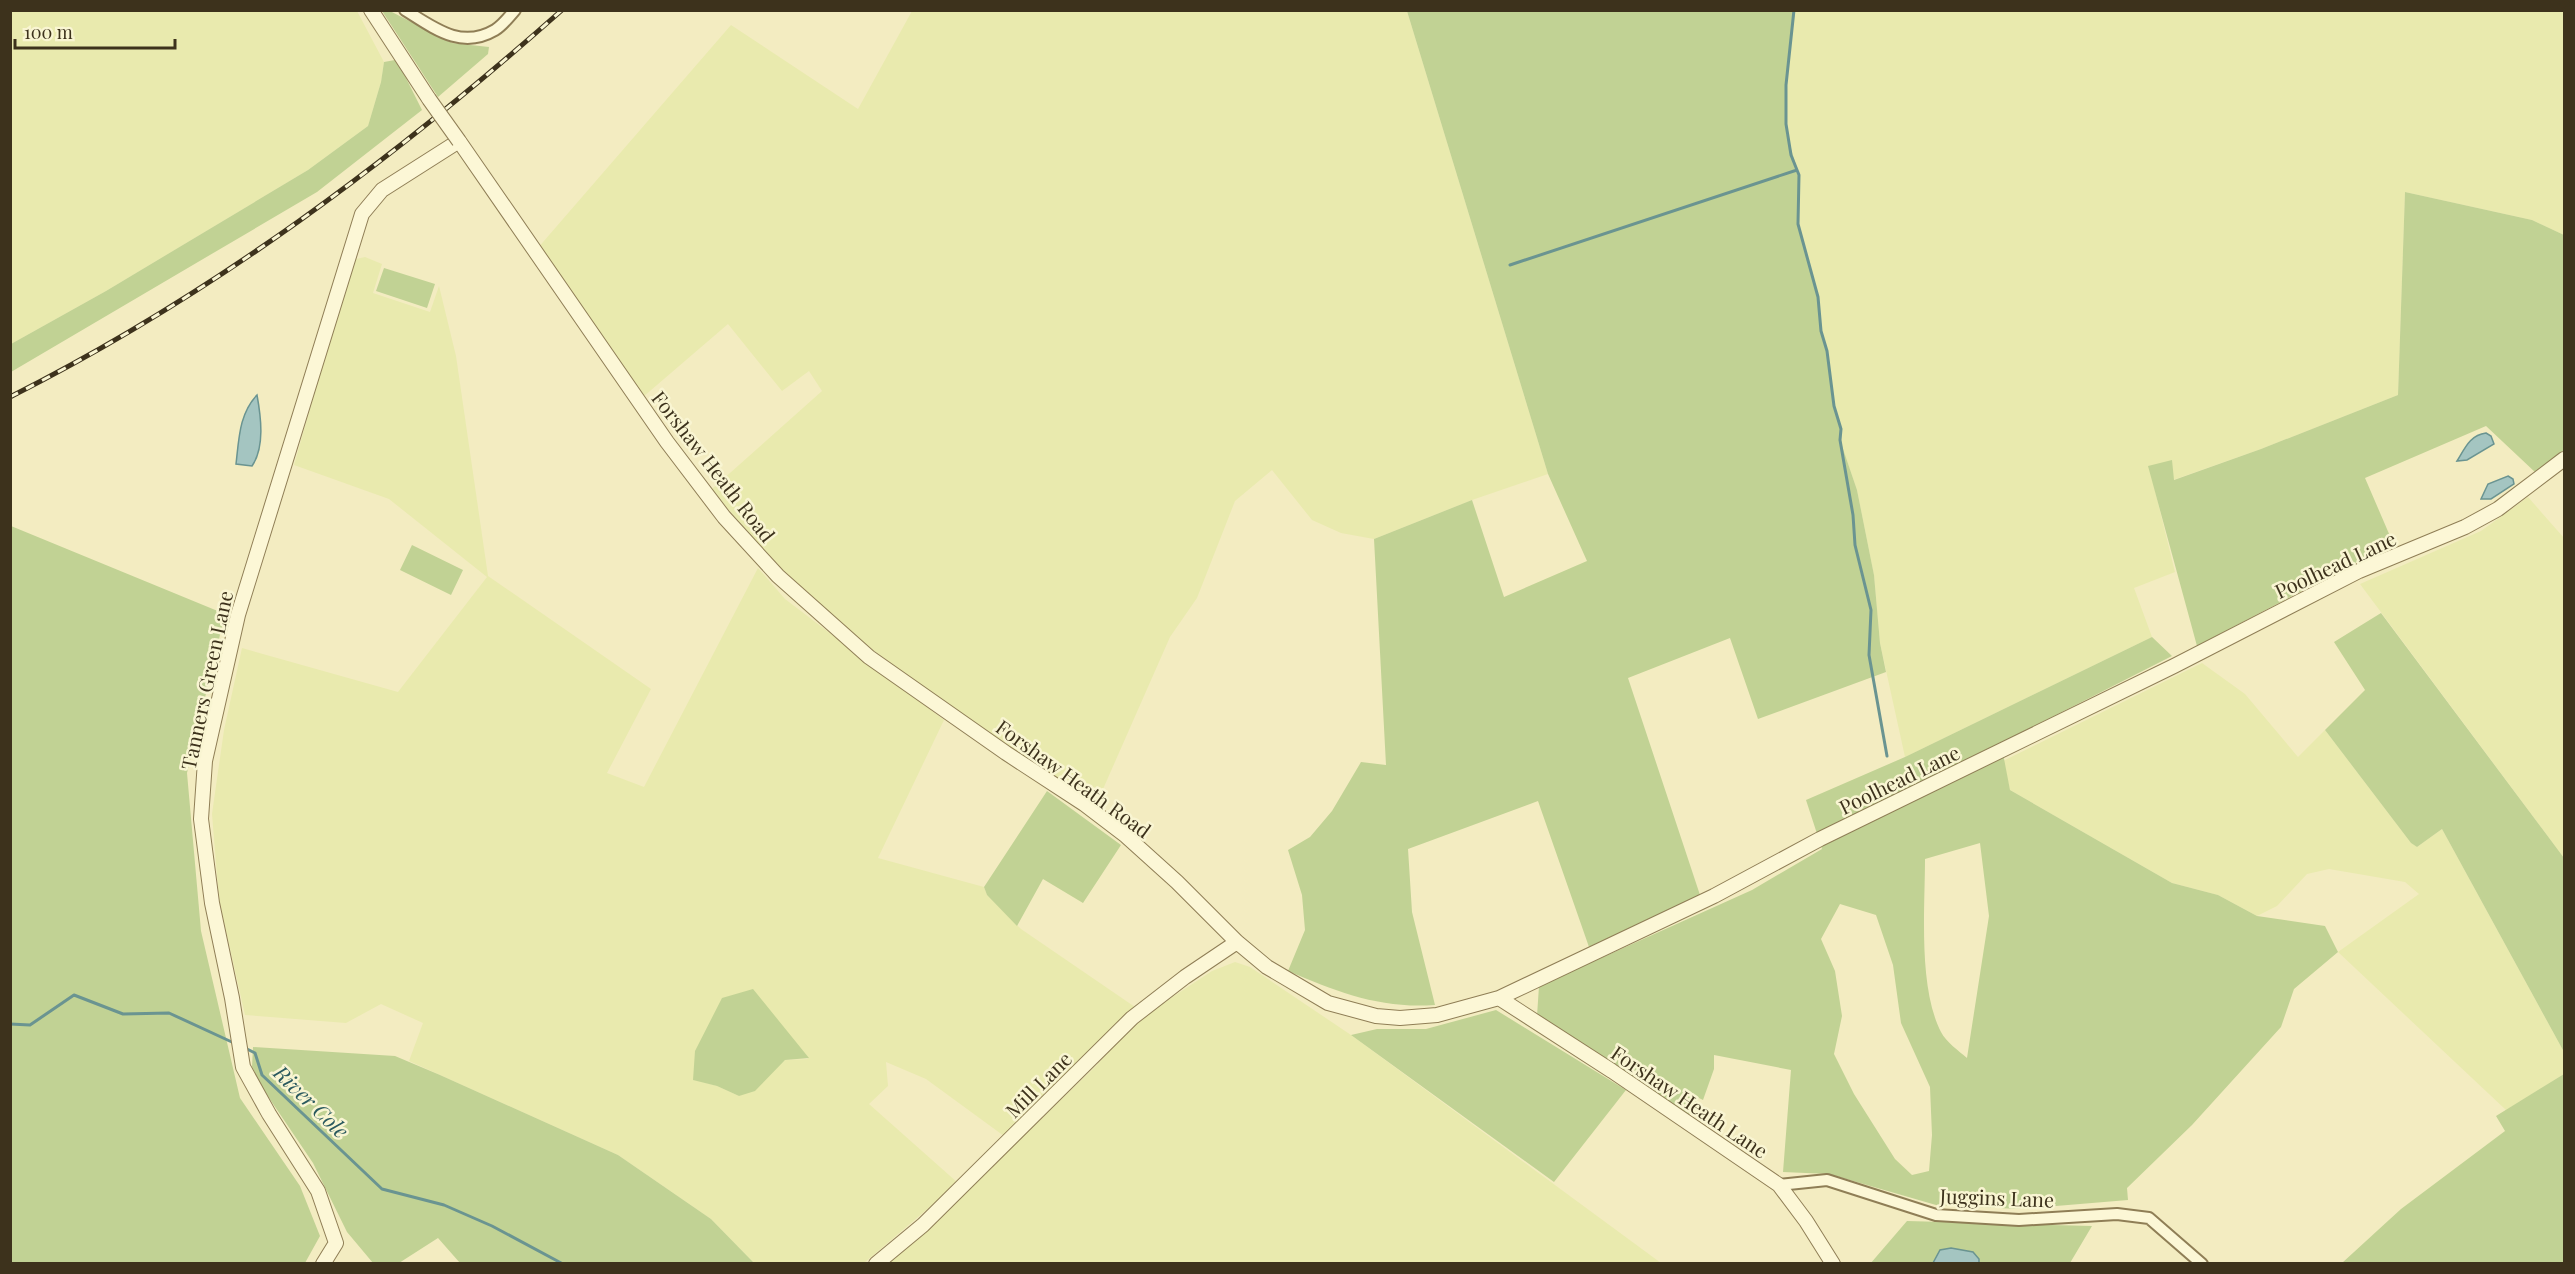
<svg xmlns="http://www.w3.org/2000/svg" width="2575" height="1274" viewBox="0 0 2575 1274" font-family="'Playfair Display',serif">
<style>
.farmland{fill:#e9eaae;fill-rule:evenodd}
.green{fill:#c1d294;fill-rule:evenodd}
.water{fill:#a4c5c1;stroke:#6a9491;stroke-width:1.5}
.lines{fill:none;stroke-linecap:round;stroke-linejoin:round}
.stream{stroke:#6a9491;stroke-width:3}
.minor-casing{stroke:#8f7e56;stroke-width:14}
.tertiary-casing{stroke:#8f7e56;stroke-width:16}
.minor{stroke:#fcf7d6;stroke-width:10}
.tertiary{stroke:#fcf7d6;stroke-width:14}
.rail-casing{stroke:#3d321c;stroke-width:5}
.rail{stroke:#f9f5d2;stroke-width:3;stroke-dasharray:9;stroke-linecap:butt}
.tertiary-bridge-casing{stroke:#8f7e56;stroke-width:16;stroke-linecap:butt}
.tertiary-bridge{stroke:#fcf7d6;stroke-width:14}
.labels{text-anchor:middle;dominant-baseline:central;stroke-width:5;stroke-linejoin:round;paint-order:stroke}
.street-label{font-size:20px;fill:#3d321c;stroke:#f9f5d2}
.water-label{font-size:21px;font-style:italic;fill:#2a595e;stroke:#f9f5d2}
</style>
<rect width="100%" height="100%" fill="#f3ecc1"/>
<!-- farmland -->
<path class="farmland" d="M11 11H357L384 62 381 82 368 126 308 170 106 291 11 344Z
M912 11H1407L1548 474 1472 500 1374 539 1341 533 1312 520 1272 470 1235 501 1197 598 1170 637 1096 805 936 696 843 628 770 561 712 489 822 391 809 371 782 391 728 324 643 397 537 249 731 25 858 109Z
M1795 11H2564V235L2532 220 2405 192 2398 395 2261 449 2173 480 2149 466 2175 572 2134 588 2152 637 1905 757 1880 643 1874 575 1857 490 1840 440 1841 429 1834 406 1827 351 1821 331 1818 297 1798 224 1799 175 1786 132V85Z
M365 257 382 264 373 293 430 312 439 286 456 356 488 576 651 689 607 773 644 787 758 568 785 599 944 720 878 858 984 887 987 895 1021 929 1135 1007 1004 1136 926 1079 886 1062 888 1086 869 1104 958 1183 864 1263H754L711 1219 618 1155 409 1061 423 1023 381 1004 346 1023 245 1015 219 900 212 814 224 730 242 648 398 692 487 577 389 499 294 465 352 260ZM776 1019 808 1059 785 1060 739 1096 717 1086 693 1079Z
M2528 497 2564 538V858L2360 584 2481 531Z
M2202 663 2245 694 2298 757 2325 730 2411 843 2417 847 2442 829 2564 1052V1074L2506 1110 2338 952 2419 894 2405 882 2329 869 2307 874 2277 906 2257 916 2218 895 2172 883 2010 790 2003 761Z
M1235 962 1250 967 1351 1035 1661 1263 884 1264 981 1177 1095 1067 1136 1021 1212 971Z"/>
<!-- green -->
<path class="green" d="M382 11H390L452 43 489 47 488 54 438 97Z
M1407 11H1795L1786 85V132L1799 175 1798 224 1818 297 1821 331 1827 351 1834 406 1841 429 1840 440 1857 490 1874 575 1880 643 1886 672 1758 719 1730 638 1628 678 1700 895 1589 947 1538 801 1408 849 1412 912 1435 1005C1380 1009 1338 992 1288 971L1305 930 1302 895 1288 850 1310 837 1332 811 1361 762 1386 765 1374 539 1472 500 1504 597 1587 561 1548 474Z
M395 60 401 68 422 110 317 192 11 372V344L106 291 308 170 368 126 381 82 384 62Z
M2405 192 2532 220 2564 235V450L2536 473 2486 426 2365 478 2393 543 2197 646 2148 466 2172 460 2174 480 2261 449 2398 395Z
M384 268 435 284 427 308 376 291Z
M11 526 225 614 187 773 201 931 240 1098 300 1186 320 1236 305 1263H11Z
M412 545 463 570 451 595 400 570Z
M2381 613 2564 858V1052L2442 829 2417 847 2411 843 2325 730 2365 690 2334 642Z
M2152 637 2172 656 2001 743 2010 790 2172 883 2218 895 2257 916 2325 926 2338 952 2294 989 2281 1027 2192 1125 2127 1188 2128 1200 2019 1209 1936 1205 1829 1174 1783 1172 1791 1070 1714 1055V1069L1703 1100 1699 1098 1687 1117 1537 1016 1539 986 1752 890 1822 849 1806 800 1905 757ZM1980 843 1989 916 1967 1058C1959 1051 1946 1042 1941 1032 1918 987 1925 909 1925 859ZM1840 904 1876 915 1893 965 1901 1023 1930 1087 1932 1135 1929 1171 1912 1175 1895 1159 1854 1094 1834 1054 1842 1016 1835 971 1821 939Z
M1047 791 1121 845 1083 903 1043 879 1017 926 987 895 984 887Z
M753 989 809 1058 785 1060 755 1091 739 1096 717 1086 693 1080 695 1051 722 998Z
M1496 1010 1626 1090 1554 1182 1351 1035 1377 1029H1426Z
M253 1047 395 1056 440 1075 618 1155 711 1219 754 1263H460L438 1238 399 1263H373L347 1232 313 1163 265 1092 252 1067Z
M2564 1074V1263H2342L2401 1209 2505 1131 2496 1116Z
M1907 1221 2092 1226 2070 1263 1870 1264Z"/>
<!-- water -->
<path class="water" d="M257 395C261 417 265 447 252 466L236 464C239 439 239 414 257 395Z
M2486 433 2491 436 2494 444 2467 460 2457 461C2465 448 2470 435 2486 433Z
M2508 476 2513 479 2514 484 2491 499H2481L2488 484Z
M1951 1248 1973 1252 1979 1259V1263H1933L1940 1250Z"/>
<g class="lines">
<!-- stream -->
<path class="stream" d="M1794 10 1786 85V124L1791 155 1799 175 1798 224 1818 297 1821 331 1827 351 1834 406 1841 429 1840 440 1853 515 1855 545 1871 610 1869 655 1887 756
M1510 265 1797 170
M10 1024 30 1025 74 995 123 1014 169 1013 234 1043
M245 1048 255 1053 262 1075 382 1189 444 1205 492 1226 563 1264"/>
<defs>
<path id="minor" d="M405 10C434 28 461 50 495 30 502 26 509 17 515 10
M1779 1185 1827 1180 1936 1215 2019 1220 2117 1214 2149 1218 2202 1264"/>
<path id="tertiary" d="M371 10 429 99
M1499 998 1612 1071 1779 1185 1806 1221 1833 1264
M323 1264 336 1243 318 1191 269 1114 243 1067 232 998 212 903 201 819 205 761 238 615 362 214 382 190 459 141 667 442 724 517 778 576 869 657 1006 753 1084 804 1126 836 1177 882 1237 942 1267 967 1328 1003 1376 1016 1400 1018 1437 1015 1499 998 1714 896 1820 839 2174 666 2359 571 2465 527 2498 509 2564 459
M876 1264 923 1225 1132 1018 1185 977 1237 942"/>
</defs>
<!-- minor casing -->
<use href="#minor" class="minor-casing"/>
<!-- tertiary casing -->
<use href="#tertiary" class="tertiary-casing"/>
<!-- minor -->
<use href="#minor" class="minor"/>
<!-- tertiary -->
<use href="#tertiary" class="tertiary"/>
<defs>
<path id="rail" d="M10 397C212 295 393 160 562 10"/>
</defs>
<!-- rail casing -->
<use href="#rail" class="rail-casing"/>
<!-- rail -->
<use href="#rail" class="rail"/>
<defs>
<path id="tertiary-bridge" d="M429 99 459 141"/>
</defs>
<!-- tertiary-bridge casing -->
<use href="#tertiary-bridge" class="tertiary-bridge-casing"/>
<!-- tertiary-bridge -->
<use href="#tertiary-bridge" class="tertiary-bridge"/>
</g>
<g class="labels">
<!-- street labels -->
<g class="street-label">
<text transform="translate(714 466) rotate(52)">Forshaw Heath Road</text>
<text transform="translate(2335 564) rotate(-25)">Poolhead Lane</text>
<text transform="translate(206 680) rotate(-78)">Tanners Green Lane</text>
<text transform="translate(1074 778) rotate(36)">Forshaw Heath Road</text>
<text transform="translate(1899 779) rotate(-26)">Poolhead Lane</text>
<text transform="translate(1038 1084) rotate(-45)">Mill Lane</text>
<text transform="translate(1690 1101) rotate(34)">Forshaw Heath Lane</text>
<text transform="translate(1997 1197) rotate(2)">Juggins Lane</text>
</g>
<!-- water labels -->
<g class="water-label">
<text transform="translate(312 1101) rotate(44)">River Cole</text>
</g>
</g>
<!-- border -->
<rect width="2575" height="1274" fill="none" stroke="#3d321c" stroke-width="24"/>
<!-- scale -->
<path d="M15 39v9h160v-9" fill="none" stroke="#3d321c" stroke-width="3"/>
<text x="24" y="39" font-size="18" fill="#3d321c" stroke="#f9f5d2" stroke-width="4.5" paint-order="stroke">100 m</text>
</svg>
